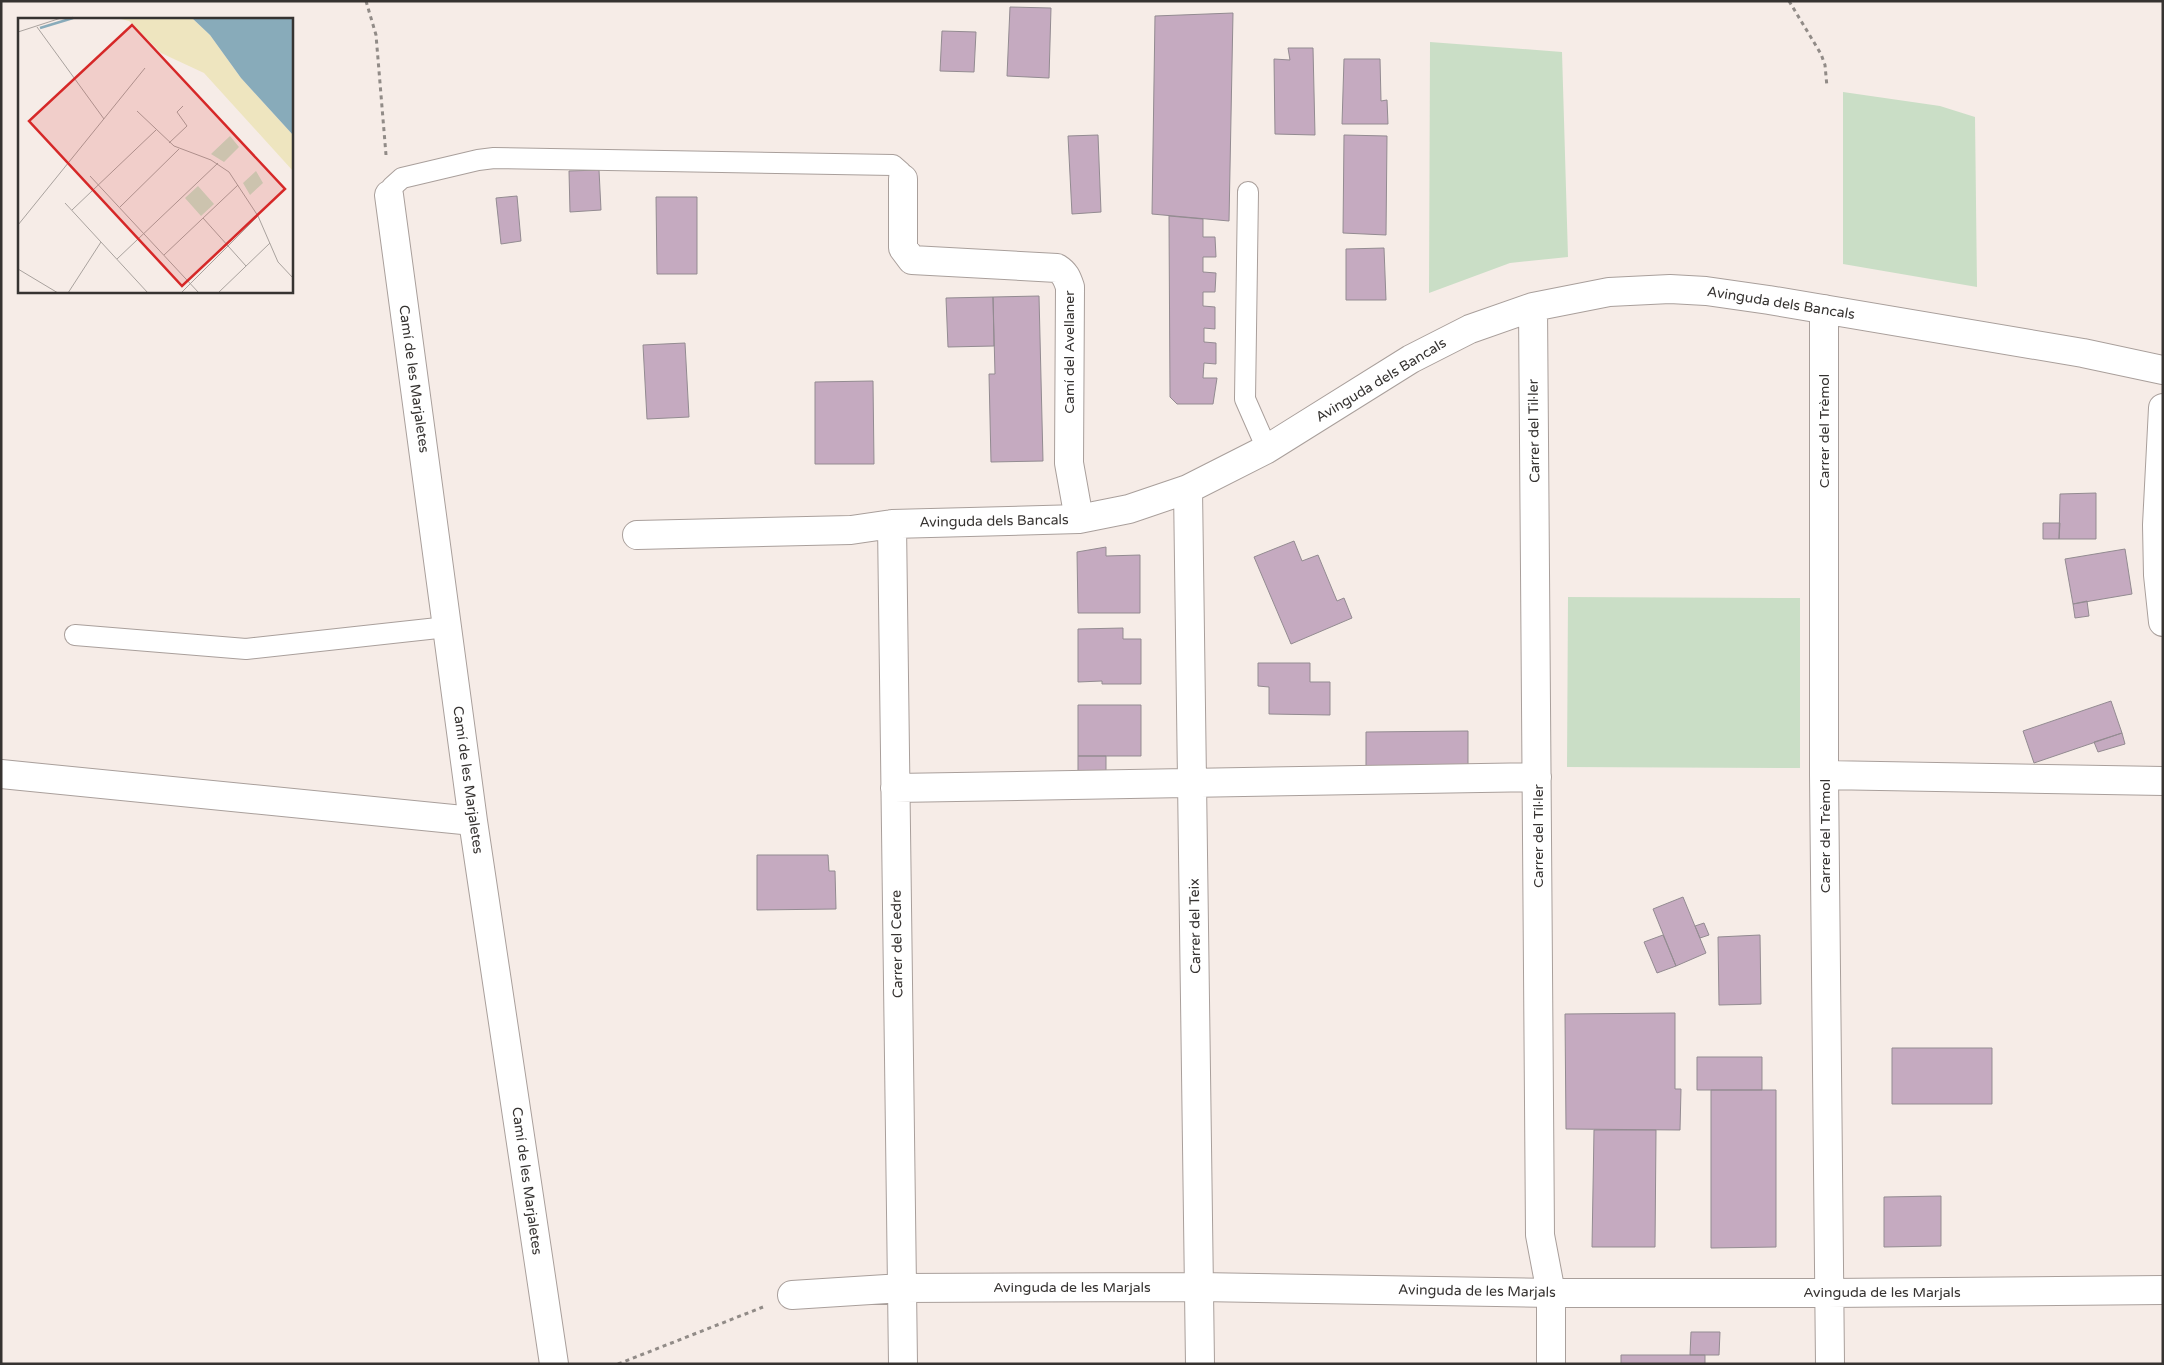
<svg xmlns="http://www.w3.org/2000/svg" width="2164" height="1365" viewBox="0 0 2164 1365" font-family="'Varela Round',sans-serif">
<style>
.green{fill:#cadec6}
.building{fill:#c5aac0;stroke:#938b91}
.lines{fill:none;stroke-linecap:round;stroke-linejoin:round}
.lane-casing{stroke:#a99f9b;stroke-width:22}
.street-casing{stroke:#a99f9b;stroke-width:30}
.path{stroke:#918b87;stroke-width:3;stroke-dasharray:4 4;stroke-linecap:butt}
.lane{stroke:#fff;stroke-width:20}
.street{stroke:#fff;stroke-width:28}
.labels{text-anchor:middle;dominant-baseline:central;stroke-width:4.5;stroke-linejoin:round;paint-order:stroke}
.street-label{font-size:14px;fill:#363331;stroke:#fff}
.inset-river{fill:none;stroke:#88abba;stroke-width:2.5}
.inset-road{fill:none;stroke:#a9a29e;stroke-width:1}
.view{fill:#d62828;fill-opacity:0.15;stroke:#d62828;stroke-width:2.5}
.inset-edge{fill:none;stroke:#363331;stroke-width:2.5}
</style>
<rect width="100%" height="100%" fill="#f6ece7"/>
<!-- green -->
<path class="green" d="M1430 42 1562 52 1568 257 1510 263 1429 293Z
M1843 92 1940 106 1975 117 1977 287 1843 264Z
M1568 597 1800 598V768L1567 767Z"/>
<!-- building -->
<path class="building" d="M1010 7 1051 8 1049 78 1007 76Z
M1233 13 1229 221 1152 214 1155 16Z
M942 31 976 32 974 72 940 71Z
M1288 48H1313L1315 135 1275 134 1274 59 1290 60Z
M1344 59H1380L1381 101 1387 100 1388 124H1342Z
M1098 135 1101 212 1072 214 1068 136Z
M1344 135 1387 136 1386 235 1343 233Z
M599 170 601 210 570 212 569 171Z
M517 196 521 241 501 244 496 198Z
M656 197H697V274H657Z
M1169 216 1203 219V237H1215L1216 257H1203V272L1216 273 1215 292H1203V306L1215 307V329L1204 328V342L1216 343V364L1204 363 1203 378H1217L1213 404H1177L1170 397Z
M1384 248 1386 300H1346V249Z
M1039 296 1043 461 991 462 989 374H995L993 297Z
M993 297 994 346 948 347 946 298Z
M685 343 689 417 647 419 643 345Z
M873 381 874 464H815V382Z
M2096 493V539H2059L2060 494Z
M2043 523H2060L2059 539H2043Z
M1294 541 1302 561 1318 555 1337 601 1344 598 1352 618 1291 644 1254 557Z
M1106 547V556L1140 555V613H1078L1077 552Z
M2125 549 2132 594 2073 604 2065 559Z
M2087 601 2089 616 2075 618 2073 604Z
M1123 628V639H1141V684H1102V681L1078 682V629Z
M1258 663H1310V682H1330V715L1269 714V687L1258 686Z
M2111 701 2122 733 2034 763 2023 731Z
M1078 705H1141V756H1078Z
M1468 731V767L1366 768V732Z
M2122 733 2125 744 2098 752 2094 742Z
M1078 756H1106V772H1078Z
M757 855H828L829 871H835L836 909 757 910Z
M1683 897 1706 953 1676 966 1653 909Z
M1704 923 1709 935 1700 938 1695 926Z
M1663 935 1676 966 1657 973 1644 942Z
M1760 935 1761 1004 1719 1005 1718 937Z
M1675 1013V1089H1681L1680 1130 1566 1129 1565 1014Z
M1892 1048H1992V1104H1892Z
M1697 1057H1762V1090H1697Z
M1711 1090H1776V1247L1711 1248Z
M1594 1130H1656L1655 1247H1592Z
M1941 1196V1246L1884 1247V1197Z
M1691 1332H1720L1719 1355H1690Z
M1621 1355H1705V1364H1621Z"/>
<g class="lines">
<defs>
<path id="lane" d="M1248 192 1245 399 1267 449
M389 195 392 187 402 178 478 160 494 158 893 165 901 172 903 179
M75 635 246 649 447 627"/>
<path id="street" d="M903 179V248L912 260 1057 268C1065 273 1067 278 1070 287L1069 463 1079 519
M389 195 473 821 554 1364
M1533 307 1540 1235 1551 1293V1364
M1824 309V775L1830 1364
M2163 408 2157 525 2158 575 2163 622
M1188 489 1200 1364
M892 524 903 1364
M637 535 851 530 892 524 1079 519 1129 509 1188 489 1267 449 1411 359 1470 329 1533 307 1609 292 1670 289 1706 291 1769 300 2083 353 2163 370
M1 774 473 821
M1824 775 2163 781
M895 788 1537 777
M792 1295 902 1288 1200 1287 1551 1293H1829L2163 1290"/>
</defs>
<!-- lane casing -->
<use href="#lane" class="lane-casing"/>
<!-- street casing -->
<use href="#street" class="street-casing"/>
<!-- path -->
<path class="path" d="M366 1 376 35 386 155
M1789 1 1821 54 1825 65 1827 87
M618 1364 763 1307"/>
<!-- lane -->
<use href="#lane" class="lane"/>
<!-- street -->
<use href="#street" class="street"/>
</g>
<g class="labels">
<!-- street labels -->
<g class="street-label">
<text transform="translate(1781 303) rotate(9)">Avinguda dels Bancals</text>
<text transform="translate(1069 352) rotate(-90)">Camí del Avellaner</text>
<text transform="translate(414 379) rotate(82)">Camí de les Marjaletes</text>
<text transform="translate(1381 380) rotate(-31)">Avinguda dels Bancals</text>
<text transform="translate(1534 431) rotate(-91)">Carrer del Til·ler</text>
<text transform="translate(1824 431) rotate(-90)">Carrer del Trèmol</text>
<text transform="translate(994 521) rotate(-1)">Avinguda dels Bancals</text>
<text transform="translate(468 780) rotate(82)">Camí de les Marjaletes</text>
<text transform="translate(1538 836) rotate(-90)">Carrer del Til·ler</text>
<text transform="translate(1825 836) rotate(-90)">Carrer del Trèmol</text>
<text transform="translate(1195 926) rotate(-91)">Carrer del Teix</text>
<text transform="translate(897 944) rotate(-91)">Carrer del Cedre</text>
<text transform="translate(527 1181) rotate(82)">Camí de les Marjaletes</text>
<text x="1072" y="1287">Avinguda de les Marjals</text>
<text transform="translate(1477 1291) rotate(1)">Avinguda de les Marjals</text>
<text x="1882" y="1292">Avinguda de les Marjals</text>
</g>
</g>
<!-- overview -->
<g transform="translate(18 18)">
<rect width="275" height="275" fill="#f6ece7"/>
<path d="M212 118 221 129 206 144 193 136ZM238 153 245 165 232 177 225 165ZM180 168 196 186 183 198 167 180Z" fill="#cadec6"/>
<path d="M99 0H174L192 17 223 60 275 117V153L186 55 143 35 111 3Z" fill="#eee5bf"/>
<path d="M174 0H275V117L223 60 192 17Z" fill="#88abba"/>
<path class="inset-river" d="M22 10 55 0"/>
<path class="inset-road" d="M19 9 86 101M0 14 43 0M119 93 156 128 193 142 211 154 240 198 260 244 275 260M151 125 169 108 159 94 165 88M72 158 181 275M47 185 130 275M102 189 161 131M54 192 138 112M185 200 228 248M0 207 127 50M146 237 220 167M99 241 200 145M0 251 40 275M50 275 83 224M163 275 240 198M200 275 252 225"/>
<path class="view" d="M114 7 267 171 164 268 11 103Z"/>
<rect width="275" height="275" class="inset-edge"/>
</g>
<!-- border -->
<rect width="2164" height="1365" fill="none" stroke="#363331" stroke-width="5"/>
</svg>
